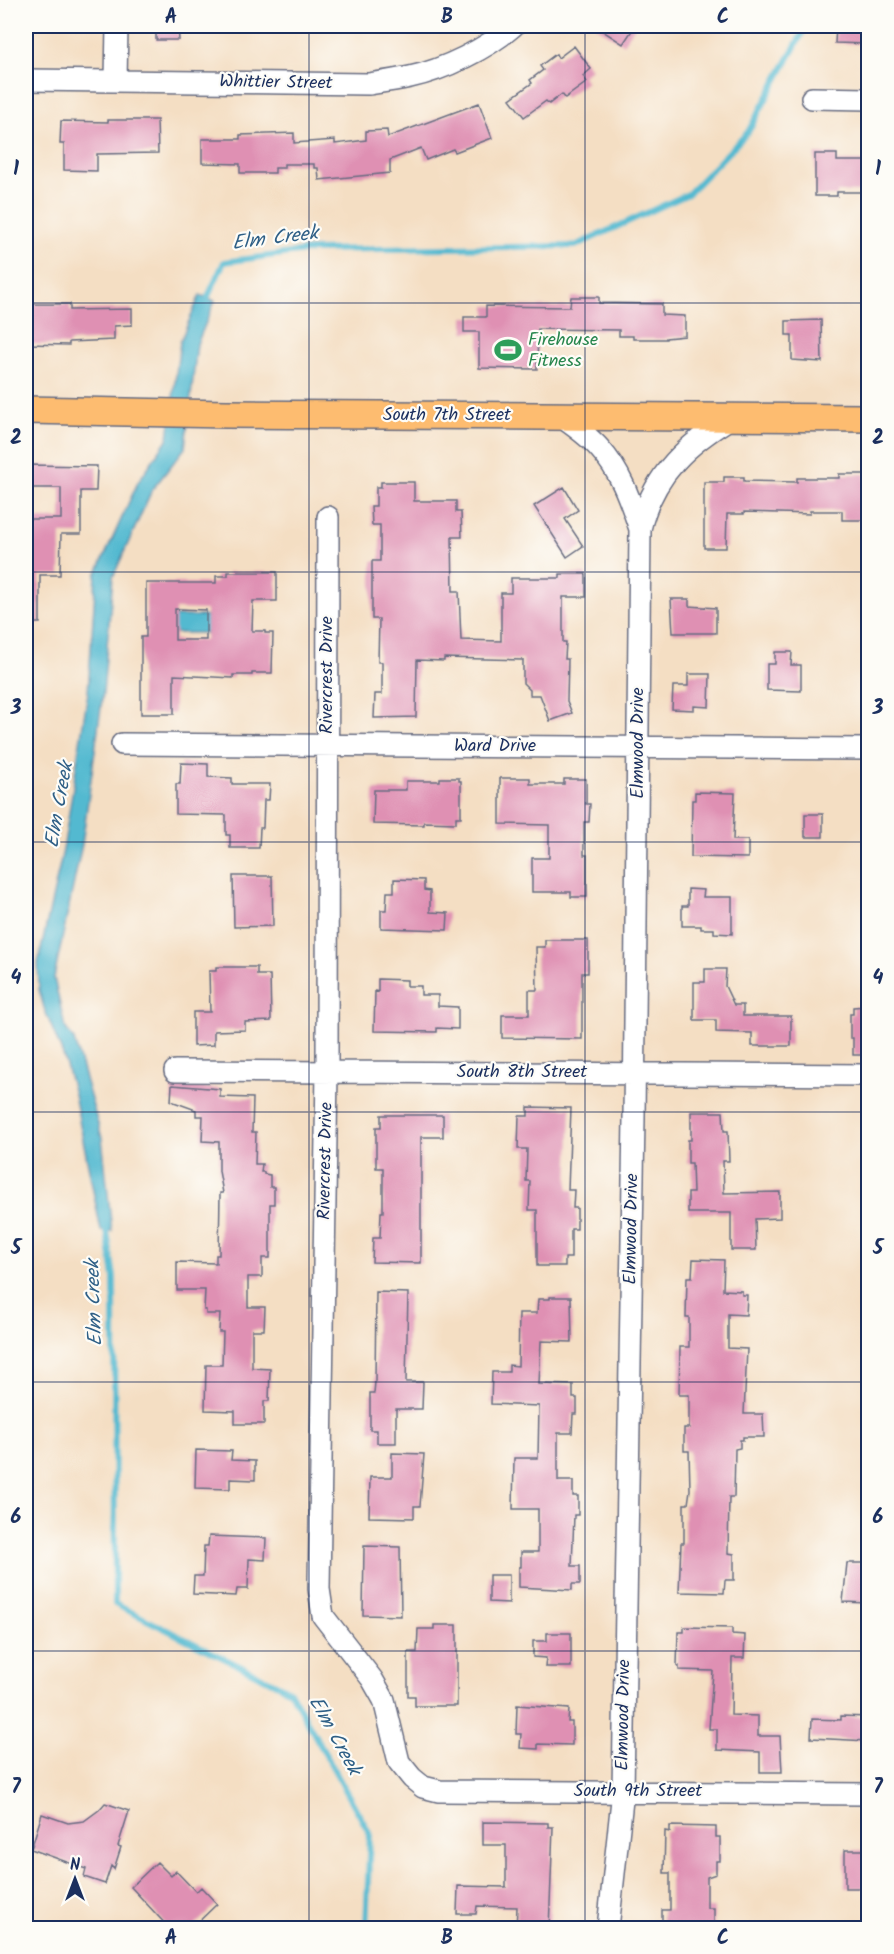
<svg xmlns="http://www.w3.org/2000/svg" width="894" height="1954" viewBox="0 0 894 1954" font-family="Kalam,sans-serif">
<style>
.water{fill:#52b9d0;stroke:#367497;stroke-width:1.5}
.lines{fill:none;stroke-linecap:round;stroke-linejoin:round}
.stream{stroke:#52b9d0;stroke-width:6}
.building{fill:#df90b3;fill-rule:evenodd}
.minor-casing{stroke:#676c81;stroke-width:24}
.major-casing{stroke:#676c81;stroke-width:30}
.minor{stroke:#fff;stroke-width:21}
.major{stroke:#fdbc70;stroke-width:27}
.grid{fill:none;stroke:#1b2f5e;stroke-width:1.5;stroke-opacity:0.55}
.labels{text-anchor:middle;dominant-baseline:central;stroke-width:4.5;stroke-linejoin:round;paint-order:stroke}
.street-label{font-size:18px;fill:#1b2f5e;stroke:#fdfcf7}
.leisure-label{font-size:18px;fill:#27864d;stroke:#fdfcf7;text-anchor:start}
.water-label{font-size:20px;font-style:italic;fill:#2e5f86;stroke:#fdfcf7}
.neatline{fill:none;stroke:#1b2f5e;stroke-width:2}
.grid-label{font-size:20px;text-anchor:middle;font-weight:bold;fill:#1b2f5e}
</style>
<rect width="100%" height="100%" fill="#fdfcf7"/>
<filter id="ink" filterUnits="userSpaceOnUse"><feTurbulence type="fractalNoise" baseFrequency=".0167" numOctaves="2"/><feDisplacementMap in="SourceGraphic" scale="12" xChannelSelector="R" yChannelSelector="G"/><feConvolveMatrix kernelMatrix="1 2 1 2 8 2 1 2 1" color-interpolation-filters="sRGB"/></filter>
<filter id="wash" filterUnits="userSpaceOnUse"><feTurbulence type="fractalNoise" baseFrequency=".008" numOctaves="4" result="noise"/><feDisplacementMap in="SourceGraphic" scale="24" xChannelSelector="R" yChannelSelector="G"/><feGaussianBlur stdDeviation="1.35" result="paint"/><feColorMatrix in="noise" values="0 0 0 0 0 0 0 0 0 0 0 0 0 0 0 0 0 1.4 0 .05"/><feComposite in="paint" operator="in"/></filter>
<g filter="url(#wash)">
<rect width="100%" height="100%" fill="#f4dec3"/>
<!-- water -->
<path class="water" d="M200 295 215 301 197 344 185 448 152 490 113 577 103 693 82 844 54 978 65 1027 74 1040 102 1138 112 1231H101L74 1094 63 1055 44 1008 39 990 38 963 63 850 88 692 96 575 138 482 168 438 180 342Z
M169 616H207L208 633H169Z"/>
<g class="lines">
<!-- stream -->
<path class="stream" d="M204 305 224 262 313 250 575 246 688 194 748 132 803 32 804 26
M106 1225 114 1277 115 1604 290 1691 370 1834 366 1928"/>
</g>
<g id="blocks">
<!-- building -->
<path class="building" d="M156 26H178L179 40H156Z
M595 26H635L623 44Z
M836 26H868V44L835 43Z
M574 46 591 69 583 76 587 82 565 98 562 94 549 104 546 101 524 117 510 99 532 83 530 80 543 70 540 66 556 54 558 58Z
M479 103 492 138 455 152 453 149 426 160 421 148 390 160V173L319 180 318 168H314V164H284V168H275V173H240V164L202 163V139H240V135L294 133V143L335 140V144L366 140V131L387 130 388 137Z
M108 120H157L158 153 97 154V171L64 170V144H60L61 121 108 122Z
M815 154H837V161H868V192H837V196H815Z
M571 297H599V303L662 304V315L685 316V336L666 338V339H633V336H619V330L538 329 537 369 479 368V332H464V317H486V306L570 307Z
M26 304H70V310L132 309V325L114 326V340L69 342V345L26 344Z
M821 320 822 362 792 360V335H786V321Z
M26 465 97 466 96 491H81V534H61L60 575H40V623H26V519H61V488H26Z
M839 474H866L865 482 868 483V520H842V511H810V514L744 512V514H727L726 548H704V482H724V477H744V481L797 482V478H839Z
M381 482H414V501H456V512H461L462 537H452L453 591H459L461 640 501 641V593H511V578H560V574H586V597H563V642H566L565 659H568L567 701 572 713 550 721 540 695H530V690L523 683V660L444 658V661L417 660 416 717 374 718 375 694H382V662H378L379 619H372V561H380V525H372L371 506H376V487H381Z
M564 487 578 510 565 519 583 546 567 557 534 506Z
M228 572H277V601H253L252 631H265V633H273L272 673H252V675H233V678L174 675V714H141V637H146V583H216V576H228ZM175 609 206 610V640H175Z
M671 599H689V606L716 608V633H673Z
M775 652H792L791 665H801V691L767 690V664H775Z
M688 674H710L709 707 694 706V710L672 709 673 686H688Z
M181 763 208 764V777L232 778V784H270L269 800H264L263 828H260L259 848H230V835H226V815L176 814V784H180Z
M440 778H459V781H461V817H456V823L424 822V825L373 824 374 790H406V781H440Z
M500 778H530V784H564V779H586V804H590L589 822H584V855H587V897H571V892H532V858H549V825L500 824Z
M695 792 735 793 733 840H748V858L691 857 692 800H695Z
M805 814H823V837H805Z
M233 876H272L273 926 234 927Z
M394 879 424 880V890L430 891V912L448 913 447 930 381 928V910H386L387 892H394Z
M688 889 704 890 703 897H732V934L714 933V929H701V926H682V906H688Z
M545 940H588V973H582V1039L502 1038V1015H529V990H537L536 947H545Z
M216 967H257V975H270L271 1021 245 1022V1030L214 1031V1045L193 1046V1012H210L209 971H216Z
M705 969H726L725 986 734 1005H743V1016H791V1046H752V1033L716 1032V1020H694V982H705Z
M378 979 407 980V986H421V995H438V1006L458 1007V1029L437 1028V1032L374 1031 375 991 378 992Z
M868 1006V1055H853V1038H850V1014H853V1007Z
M172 1085 220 1089V1097L253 1098 252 1132H256L255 1164H262L261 1172H264V1174L270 1175V1187H274V1204H270V1258H262V1277H248V1307H265L264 1330H252V1368L270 1369 269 1401H264V1424H235V1411L205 1410 206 1365H222L223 1332H219L220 1314H206V1310H204L205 1290H177V1262L216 1263V1255H219L220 1193H223L219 1171V1142L202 1141 203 1116H196V1110L171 1101Z
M528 1107 571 1108 568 1190H574L573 1208H577V1229H571V1258H565V1266H537V1210H529L530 1181H526L527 1149H518L519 1116H528Z
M691 1112H723L724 1131H728L729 1161H723L724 1193 780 1192V1218L755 1219 756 1250H731V1213H688V1193H693L692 1163H688V1140H691Z
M381 1115H443V1137H421V1263L372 1262 373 1238H380L381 1212H383V1168H376V1127H381Z
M693 1259 724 1260 723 1290 742 1291V1295H747L746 1315 728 1314V1348L747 1349 744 1414H763L764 1437H743V1440H740V1448L735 1449 734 1497H729L728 1553 734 1554V1580H725L724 1593 679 1592 681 1543H684V1504H688L690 1490 689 1451H684V1428H689V1395H679L680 1347H689V1317H686L687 1277H692Z
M376 1292 408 1293 406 1382H423L422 1409H396V1443H377V1430H370V1393H374L375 1382Z
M550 1297H571L572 1342 541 1341 539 1384 573 1385V1398H577V1414H573L572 1433H558V1481H573V1496H578V1515H574L572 1566H580V1584H572V1590L519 1587V1567H521V1552H538V1509H513L514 1458H538L539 1406 491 1404 492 1372H509V1365L518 1366 519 1313H537L538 1299H550Z
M196 1450 232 1451 231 1460 255 1461V1480L230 1479V1489L195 1488Z
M392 1453 424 1454 420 1506H414V1518L369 1517 370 1477H392Z
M209 1536 266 1538 265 1560 249 1559 248 1589H237L236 1596 193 1594 194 1576H203L204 1546H208Z
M364 1546 400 1547 401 1616 363 1615Z
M847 1563H868V1603L843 1602Z
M489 1575H509V1603L489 1602Z
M434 1625H457V1706H415V1696H408V1652H417L418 1629H434Z
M684 1627 732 1628V1634L745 1635 744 1658H732L731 1715 758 1716V1736H780L782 1772H760V1752L717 1750V1729H709L713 1671 679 1670V1666H677L678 1632H684Z
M547 1633H571V1667H545L546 1658 533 1657V1641H547Z
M517 1705 569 1709 568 1722H572V1745L538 1744V1749L520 1748 521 1734H516Z
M841 1716 868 1717V1741L811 1738 812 1719 841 1720Z
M105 1803 129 1811 118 1846 121 1847 114 1869 111 1866 105 1884 84 1877 86 1869 31 1849 42 1814 68 1823 84 1821 99 1810Z
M483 1822 548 1823V1827H553L549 1929H516L517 1907 477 1906 476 1914H457L458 1886 506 1887V1845H483Z
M670 1826 716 1827V1837H720V1861H716V1874L707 1877V1908H714V1928L662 1929V1910H670V1873H664L665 1831 670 1832Z
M845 1850H868V1888H845Z
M157 1862 171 1876 176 1871 196 1892 201 1887 217 1904 191 1929H170L131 1887Z"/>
</g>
</g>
<g filter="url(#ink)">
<use href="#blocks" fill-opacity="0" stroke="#676c81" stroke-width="1.5"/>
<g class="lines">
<defs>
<path id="minor" d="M26 80 369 84C382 82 396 80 410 77 444 70 488 48 513 26
M116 80 117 26
M812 98 868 99
M560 416C574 426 589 436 600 449 621 472 630 500 640 529
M328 517 327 1071 319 1589 323 1616 372 1679 384 1700 399 1762 412 1778 423 1787 439 1791 868 1794
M122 744 868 749
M175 1071 868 1075
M608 1928 623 1791 634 1118 640 529C653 474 688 443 734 416"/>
<path id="major" d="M26 410 226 414 868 418"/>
</defs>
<!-- minor casing -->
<use href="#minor" class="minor-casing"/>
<!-- major casing -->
<use href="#major" class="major-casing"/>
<!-- minor -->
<use href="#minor" class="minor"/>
<!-- major -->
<use href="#major" class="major"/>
</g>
</g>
<!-- grid -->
<path class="grid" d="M309 26V1928M585 26V1928M26 303H868M26 572H868M26 842H868M26 1112H868M26 1382H868M26 1651H868"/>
<!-- icons -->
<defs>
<symbol id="stadium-bare" viewBox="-9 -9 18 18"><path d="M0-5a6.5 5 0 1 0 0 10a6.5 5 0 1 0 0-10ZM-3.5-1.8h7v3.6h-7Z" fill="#2e9e5b" stroke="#fdfcf7" stroke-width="2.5" paint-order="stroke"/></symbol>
</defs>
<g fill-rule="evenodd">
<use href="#stadium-bare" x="489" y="331" width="38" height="38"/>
</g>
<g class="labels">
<!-- street labels -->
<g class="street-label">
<text transform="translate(276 83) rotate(1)">Whittier Street</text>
<text x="447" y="415">South 7th Street</text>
<text transform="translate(327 675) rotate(-90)">Rivercrest Drive</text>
<text transform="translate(638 743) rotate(-90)">Elmwood Drive</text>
<text x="495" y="746">Ward Drive</text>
<text x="522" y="1072">South 8th Street</text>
<text transform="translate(326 1161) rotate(-89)">Rivercrest Drive</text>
<text transform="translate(632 1229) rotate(-89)">Elmwood Drive</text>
<text transform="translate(624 1715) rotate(-89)">Elmwood Drive</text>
<text x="638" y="1791">South 9th Street</text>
</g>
<!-- leisure labels -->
<g class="leisure-label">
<text x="528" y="340">Firehouse<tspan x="528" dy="21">Fitness</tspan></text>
</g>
<!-- water labels -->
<g class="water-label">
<text transform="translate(275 239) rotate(-7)">Elm Creek</text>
<text transform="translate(60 805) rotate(-80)">Elm Creek</text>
<text transform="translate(95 1303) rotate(-92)">Elm Creek</text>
<text transform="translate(334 1736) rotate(61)">Elm Creek</text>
</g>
</g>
<!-- margin -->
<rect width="894" height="1954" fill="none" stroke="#fdfcf7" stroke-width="66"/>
<!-- north arrow -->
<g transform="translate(75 1879)" stroke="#fdfcf7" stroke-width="4.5" paint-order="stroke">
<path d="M0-4.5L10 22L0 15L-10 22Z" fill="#1b2f5e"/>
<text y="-9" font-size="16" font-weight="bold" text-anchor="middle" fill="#1b2f5e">N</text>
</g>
<rect x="33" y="33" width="828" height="1888" class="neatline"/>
<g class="grid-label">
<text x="171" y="23">A</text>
<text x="447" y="23">B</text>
<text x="723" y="23">C</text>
<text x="16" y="175">1</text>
<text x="878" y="175">1</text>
<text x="16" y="444">2</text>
<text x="878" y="444">2</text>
<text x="16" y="714">3</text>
<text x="878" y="714">3</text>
<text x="16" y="984">4</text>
<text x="878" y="984">4</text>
<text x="16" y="1254">5</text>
<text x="878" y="1254">5</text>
<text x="16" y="1523">6</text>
<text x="878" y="1523">6</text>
<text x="16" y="1793">7</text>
<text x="878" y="1793">7</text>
<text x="171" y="1944">A</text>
<text x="447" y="1944">B</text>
<text x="723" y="1944">C</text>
</g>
</svg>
